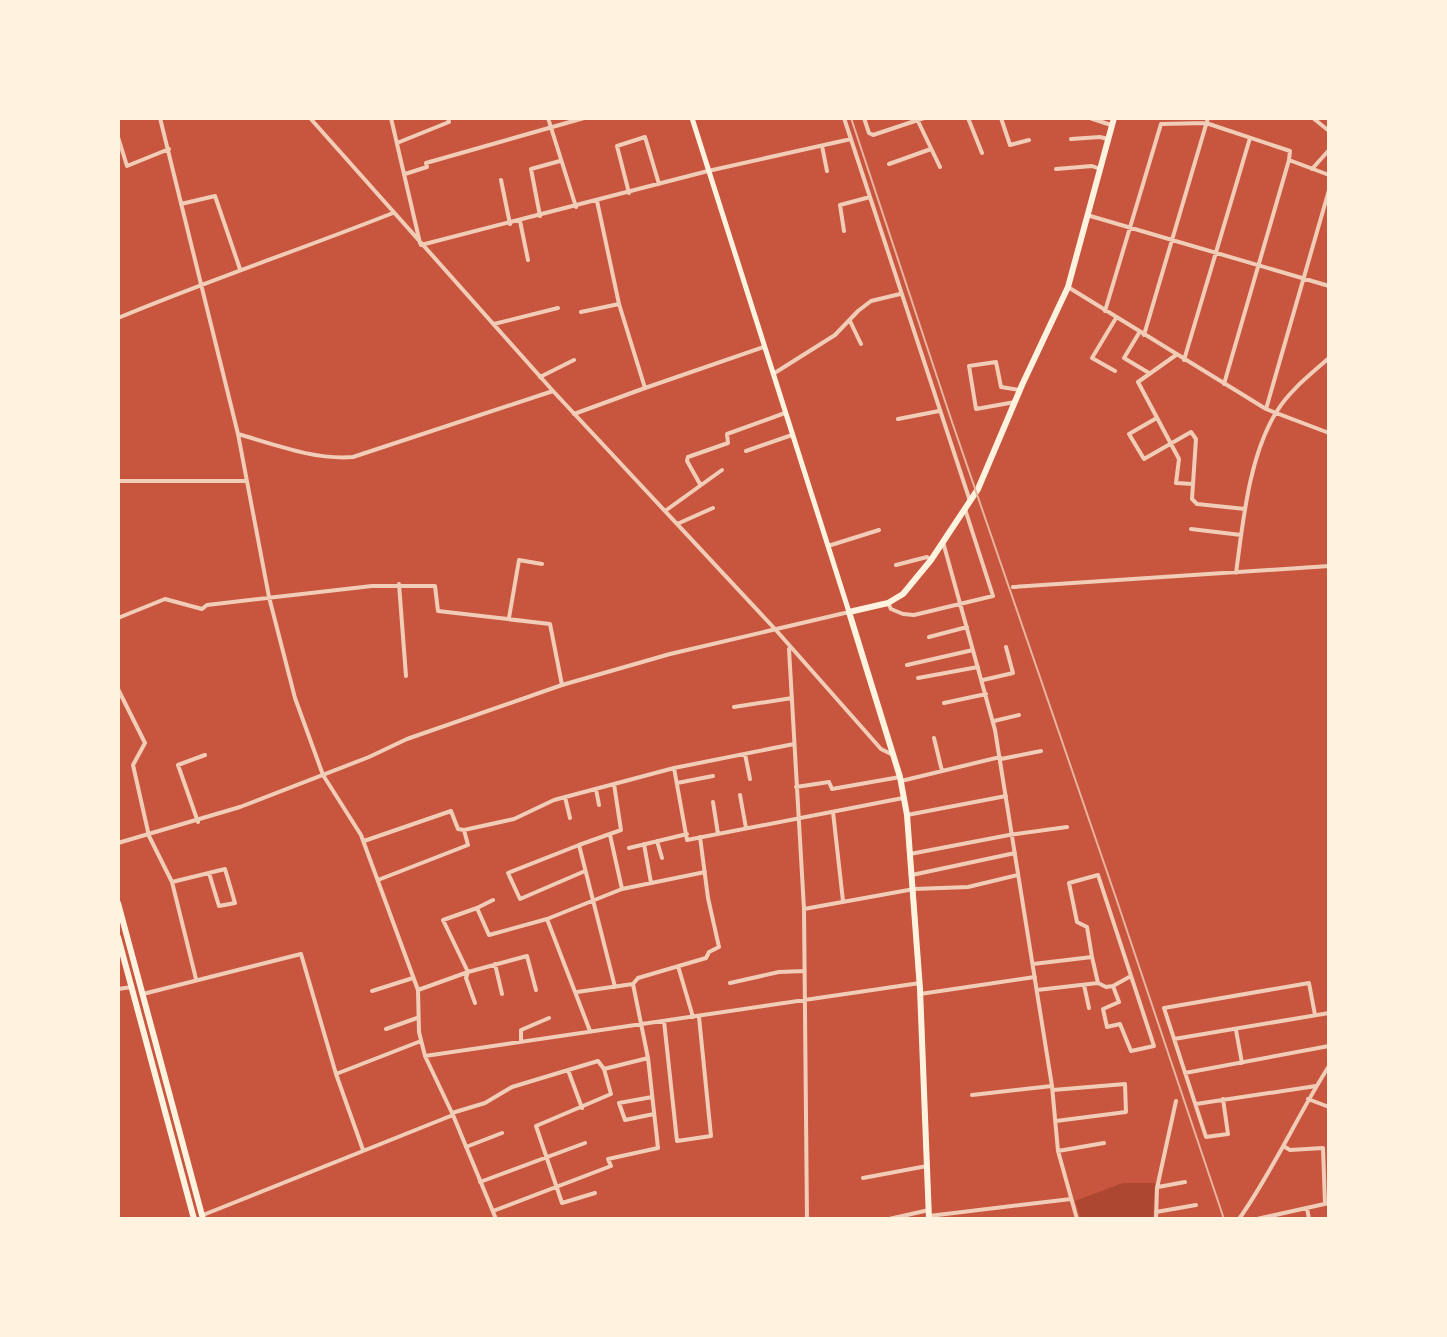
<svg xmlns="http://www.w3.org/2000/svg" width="1447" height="1337" viewBox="0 0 1447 1337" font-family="'Source Sans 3',sans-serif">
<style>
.green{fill:#ae4732}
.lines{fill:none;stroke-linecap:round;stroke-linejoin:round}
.minor{stroke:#f1ccb7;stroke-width:4}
.tertiary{stroke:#f1ccb7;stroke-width:4}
.secondary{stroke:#fff3e0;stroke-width:5}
.primary{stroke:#fff3e0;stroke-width:6}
.trunk{stroke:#fff3e0;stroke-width:6}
.rail{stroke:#e9b49f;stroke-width:2}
</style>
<rect width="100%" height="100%" fill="#c8553d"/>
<!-- green -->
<path class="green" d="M1123 1183H1155L1153 1219H1081L1075 1201Z"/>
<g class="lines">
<!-- minor -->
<path class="minor" d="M160 118 238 434 269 597 295 698 323 775 361 835 418 990 419 1032 425 1056 453 1115 496 1219
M310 118 553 391 775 629 881 749 893 755
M391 118 420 243
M548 118 576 207
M844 118 970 501
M864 118 869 133 873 135 924 118
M968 118 982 153
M1001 118 1010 145 1029 140
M1090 118 1111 125
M1313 118 1329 131
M917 119 940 167
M118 137 127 166 169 149
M1071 139 1100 137 1108 139
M397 143 449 122 448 118
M822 146 827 171
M889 164 931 149
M1056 169 1092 166 1100 169
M1312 169 1329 150
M405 174 427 167 426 163 584 118
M501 180 510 224
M629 193 617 146 645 137 659 184
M181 204 215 196 240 269
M1087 215 1329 286
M540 216 531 169 560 161
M520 221 528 260
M844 231 840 205 870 197
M421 245 708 171 851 139
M1068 287 1266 409 1329 433
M1105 311 1161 124 1206 123 1290 151 1289 160 1329 175
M581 312 619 304
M118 318C209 280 302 249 393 213
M850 321 861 344
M494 324 558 308
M1139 333 1124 358 1149 373
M1144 335 1208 118
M1176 355 1138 382 1179 459 1176 483 1193 484
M1184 360 1250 138
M1115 371 1092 358 1116 318
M773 374 835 335 858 311 871 301 900 294
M540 377 574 360
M1224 384 1289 160
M645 388 764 347
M1015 402 976 409 969 366 996 362 1001 387 1019 390
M1266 409 1329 190
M574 414 645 388 619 304 597 201
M898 419 939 411
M1155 419 1129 434 1144 459 1191 432 1196 439 1192 499 1197 504 1245 509
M238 434C276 445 314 460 353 457L553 391
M746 451 792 435
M118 481H247
M700 484 687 461 688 457 728 443 727 434 785 413
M665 511 722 470
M677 524 713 508
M1191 529 1241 535
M943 542 995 730 1052 1086 1058 1151 1077 1219
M828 546 879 530
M896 565 927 557 931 560
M1236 573C1243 522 1249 455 1277 411 1290 390 1311 374 1329 358
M399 584 406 676
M1013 587 1329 566
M888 603 891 609 903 614 914 615 993 596 965 509
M118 618 165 599 202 609 207 605 372 586H435L438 611 550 624 562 685
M509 618 519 560 542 564
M929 637 967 627
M789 649 804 909 807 1219
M907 665 973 650
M918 678 978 667
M983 680 1013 673 1006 647
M118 689 145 743 133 765 149 836 172 882 196 979
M944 703 986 694
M734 707 792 698
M994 721 1019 715
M934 738 942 771
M745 754 750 779
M1001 759 1041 751
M674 768 687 840 903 798
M901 781 1000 757
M677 783 713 776
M796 787 829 782 832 789 900 777
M596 789 599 805
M740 795 746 828
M565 797 570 818
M713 802 718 834
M833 812 843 901
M907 815 1006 796
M198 822 178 765 205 755
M610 835 622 889
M364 841 451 811 458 829 464 830
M657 841 662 858
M644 844 651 883
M579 845 621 830 614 784
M629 848 687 834
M910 854 1009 835 1067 827
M585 871 520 899 508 873 579 845 615 987
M912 875 1015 853
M378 880 468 845 464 830 514 819 554 800 674 768 794 744
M172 882 225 869 235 903 219 906 209 873
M477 908 493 900
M804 909 914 889 968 887 1018 875
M547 919 622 889 705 872
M1092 957 1087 927 1077 922 1069 883 1098 875 1154 1046 1131 1051 1120 1024 1107 1027 1103 1009 1119 1002 1113 986 1106 987 1098 983
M495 964 502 994
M1033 964 1092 957 1098 983 1037 990
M678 966 693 1017
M730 983 779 972 804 971
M1084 985 1089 1008
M1113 986 1131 976
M118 989 132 987
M418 990 468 972 527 956 536 990
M372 991 413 978
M577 992 633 984 638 978 706 958 709 952 719 947 708 898 700 837
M143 994 301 954 336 1074 363 1150
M920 994 1035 977
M475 1003 466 978 468 972 443 920 477 908 489 935 547 919 590 1031
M664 1021 677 1141 711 1136 699 1017
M386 1029 417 1018
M1236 1030 1242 1063
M1174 1039 1329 1013
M521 1042V1030L549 1018
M425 1056 920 983
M568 1070 582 1108
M1185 1073 1329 1046
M336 1074 421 1041
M1053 1090 1125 1084 1126 1112 1056 1121
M972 1095 1052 1086
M652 1097 619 1103 625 1120 654 1114
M1223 1099 1228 1134 1206 1137 1164 1008 1309 983 1315 1015
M1308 1099 1329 1107
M1196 1104 1316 1086
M452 1113 485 1103 512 1087 598 1061 604 1069
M466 1147 502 1133
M1285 1147 1290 1150 1323 1148 1325 1204
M1058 1151 1104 1143
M863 1178 927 1166
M480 1182 585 1143
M1158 1187 1185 1182
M595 1193 562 1203 536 1126 611 1094 604 1069 648 1058 633 984
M1307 1208 1309 1219
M493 1211 611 1166 608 1159 658 1148 648 1058
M1156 1212 1196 1205
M203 1215 453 1115
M929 1216 1071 1199
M889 1219 929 1210
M1156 1219 1157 1188 1176 1101
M1239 1219C1273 1171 1297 1116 1329 1066
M1257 1219 1329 1203"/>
<!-- tertiary -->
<path class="tertiary" d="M118 843 240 807 369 757 407 739 562 685 670 654 849 612"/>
<!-- secondary -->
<path class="secondary" d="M692 118 849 612"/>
<!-- primary -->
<path class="primary" d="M929 1219 920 989 907 815 900 777 849 612 888 603 903 594 931 560 978 489 1022 385 1068 287 1114 118"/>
<!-- trunk -->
<path class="trunk" d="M118 903 203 1219
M118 937 194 1219"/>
<!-- rail -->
<path class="rail" d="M851 118 951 419 1115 895 1224 1219"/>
</g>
<!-- border -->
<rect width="1447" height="1337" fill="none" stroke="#fff3e0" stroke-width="240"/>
</svg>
